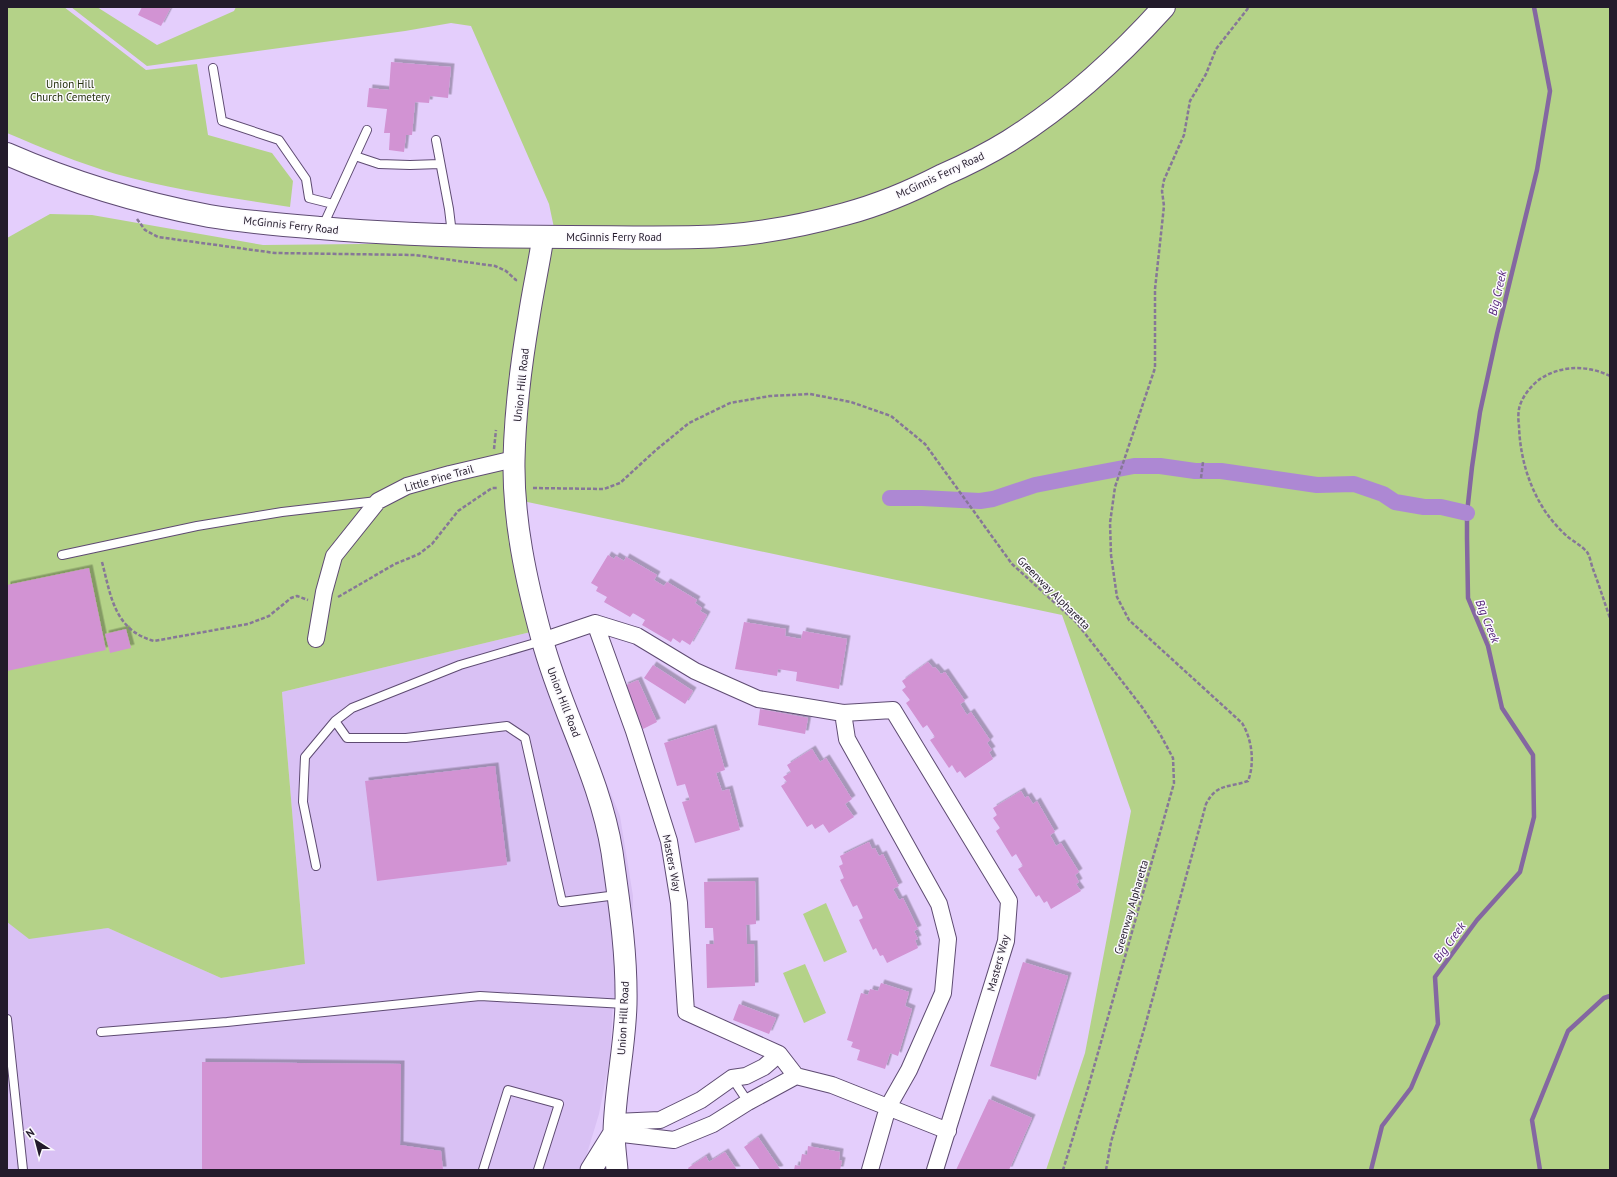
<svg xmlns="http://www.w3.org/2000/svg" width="1617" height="1177" viewBox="0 0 1617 1177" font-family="'PT Sans',sans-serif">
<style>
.built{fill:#d9c1f4}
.green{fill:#b4d288}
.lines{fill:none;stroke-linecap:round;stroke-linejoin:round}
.stream{stroke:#8467a1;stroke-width:4.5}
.canal{stroke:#ad88d3;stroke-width:16}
.building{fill:#d293d3;filter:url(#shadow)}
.service-casing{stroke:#5e4b72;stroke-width:10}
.minor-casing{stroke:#5e4b72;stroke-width:18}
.tertiary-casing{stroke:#5e4b72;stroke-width:23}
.secondary-casing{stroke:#5e4b72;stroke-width:24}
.path{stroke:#867797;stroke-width:2.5;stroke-dasharray:4 2;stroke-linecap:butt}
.service{stroke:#fff;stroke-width:8}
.minor{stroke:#fff;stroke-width:16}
.tertiary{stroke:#fff;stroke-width:21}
.secondary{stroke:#fff;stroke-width:22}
.labels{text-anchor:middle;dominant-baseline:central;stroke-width:3;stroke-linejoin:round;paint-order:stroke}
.park-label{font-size:11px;fill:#24300e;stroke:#fbf9fd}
.street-label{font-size:11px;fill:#231b2b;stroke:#fbf9fd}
.water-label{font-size:12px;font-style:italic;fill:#522179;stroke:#fbf9fd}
</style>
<defs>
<filter id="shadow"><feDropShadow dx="3.5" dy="-3.5" stdDeviation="0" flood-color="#0004"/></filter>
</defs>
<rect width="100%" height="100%" fill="#e4cefc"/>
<!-- built -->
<path class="built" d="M543 629 620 816 633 896 632 955 615 975 614 984H617L613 1003 610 1057 599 1114 582 1170H7V922L29 938 108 928 221 978 305 964 282 692Z"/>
<!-- green -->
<path class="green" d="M7 7H64L146 70 197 64 208 135 272 153 293 181 290 207C232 198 173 190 116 174 79 163 42 148 7 133Z
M71 7H97L157 45 234 11 236 7H1610V1170H1046L1085 1053 1131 811 1062 615 518 500 543 629 282 692 305 964 221 978 108 928 29 939 7 922V238L50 214 92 215 263 245 557 242 549 204 471 26 451 23 405 31 147 66Z
M826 903 847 952 824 962 803 914Z
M805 964 826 1013 804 1023 783 973Z"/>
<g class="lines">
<!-- stream -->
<path class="stream" d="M1371 1170 1382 1126 1411 1088 1438 1024 1435 977 1477 920 1520 872 1534 817 1533 755 1502 708 1488 646 1468 598 1467 538V513L1472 467 1480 412 1497 334 1537 170 1550 91 1534 7
M1540 1170 1532 1120 1568 1031 1604 998 1610 996"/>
<!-- canal -->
<path class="canal" d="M890 498H922L980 501 993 499 1035 485 1081 476 1134 466H1160L1195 471H1221L1317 485 1354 484 1383 494 1395 502 1424 507H1441L1467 513"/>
</g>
<!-- building -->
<path class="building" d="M142 7H171L161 26 138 15Z
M391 62 451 67 448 98 430 96 429 103 415 102 412 135H406L404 152 389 150 390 133H384L387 109 367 107 369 88 389 90Z
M608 555 614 559 616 556 624 561 626 557 657 575 654 580 664 586 667 582 697 600 695 603 702 608 700 611 707 615 690 645 682 640 680 643 673 638 671 642 642 625 645 620 633 613 630 617 604 602 607 597 596 591 598 587 591 583Z
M89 568 106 650 7 671V585Z
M744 622 786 629 785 636 801 639 803 631 847 639 839 689 796 681 797 672 778 669 777 676 735 669Z
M126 629 131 648 110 653 105 634Z
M928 662 933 668 935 667 941 674 945 672 965 701 960 704 967 715 971 712 990 740 987 743 992 750 989 752 993 759 965 778 960 771 957 773 952 765 949 768 930 740 935 737 927 725 923 728 906 703 910 700 902 690 906 687 902 681Z
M653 665 693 691 685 704 644 678Z
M638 680 657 722 643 729 624 686Z
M760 709 808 718 805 734 758 725Z
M713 728 725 770 716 773 722 791 729 789 740 830 695 843 682 802 690 800 685 784 677 786 664 743Z
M812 749 820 762 826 758 852 799 845 804 854 817 829 833 823 824 815 829 812 824 807 827 781 786 787 782 783 777 791 772 787 765Z
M495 766 507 865 377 881 365 781Z
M1021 791 1025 798 1028 796 1033 804 1037 801 1055 832 1050 835 1056 846 1061 843 1079 872 1075 875 1079 882 1076 884 1081 891 1051 909 1047 901 1044 903 1039 895 1036 897 1018 869 1023 866 1016 854 1012 857 996 831 1000 828 993 818 997 815 993 808Z
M869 842 872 849 875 848 879 856 883 854 899 886 893 889 899 900 903 898 918 929 914 931 918 939 915 940 918 948 887 963 883 955 880 956 876 948 873 950 859 920 863 918 857 905 853 907 840 880 844 878 839 866 843 864 840 856Z
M755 881 756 924 746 925 747 944H754L755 986 707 988 706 944H714L713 928H705L704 882Z
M1023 962 1068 976 1036 1080 990 1066Z
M881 983 909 992 905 1006 912 1009 898 1056 890 1053 885 1069 857 1060 860 1050 851 1047 853 1042 847 1040 861 993 868 995 870 989 878 991Z
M739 1004 776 1018 769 1034 733 1020Z
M202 1062 401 1064 400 1145 441 1151 443 1170H202Z
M989 1099 1032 1118 1009 1170H956Z
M758 1137 780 1169 778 1170H760L744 1147Z
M808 1146 840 1152 839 1160 842 1161 840 1170H794L795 1165 800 1166 802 1154 807 1155Z
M725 1152 737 1170H689L688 1168 706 1156 709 1162Z"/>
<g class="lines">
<defs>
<path id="service" d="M213 68 222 121 279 140 306 179 309 198 333 204
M436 140 449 209 452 234
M355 156 379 164 410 165 440 164
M322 228 367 130
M62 555 197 526 282 512 377 501
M542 641 460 665 352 708 335 721 347 738H406L507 726 525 738 562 902 617 895
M316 866 303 802 305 757 335 721
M7 1019 23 1170
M101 1032 227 1022 480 996 625 1004
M732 1078 748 1102
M483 1170 508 1090 559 1104 538 1170"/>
<path id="minor" d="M595 623 634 731 669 841 679 903 686 1012 779 1054 796 1076 832 1085 948 1131
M316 639 324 592 334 556 378 501 407 486 450 474 514 459
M542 641 595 623 637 636 695 671 758 699 843 713 893 710 1009 901 1006 941 935 1170
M843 713 847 739 939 904 948 939 943 993 909 1070 888 1107 870 1170
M615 1122 660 1120 701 1100 732 1078 746 1076 764 1067 779 1054
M614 1133 674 1140 713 1124 748 1102 796 1076"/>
<path id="tertiary" d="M543 237C539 264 533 290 529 317 521 364 515 413 514 460 513 520 526 580 542 639 561 711 600 777 612 852 619 902 627 952 626 1004 625 1047 615 1089 614 1132 614 1144 616 1158 617 1170
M591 1170 614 1133"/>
<path id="secondary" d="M7 154C71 182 140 203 209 216 245 222 283 225 320 228 402 235 485 237 568 237 611 237 655 238 698 237 748 236 798 227 845 214 879 205 912 191 943 175 966 165 988 154 1009 141 1068 104 1118 58 1164 7"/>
</defs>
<!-- service casing -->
<use href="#service" class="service-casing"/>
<!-- minor casing -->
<use href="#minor" class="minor-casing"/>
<!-- tertiary casing -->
<use href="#tertiary" class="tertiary-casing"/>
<!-- secondary casing -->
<use href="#secondary" class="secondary-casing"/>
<!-- path -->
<path class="path" d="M137 219 145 230 158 237 275 253 415 255 495 266 506 271 516 280 515 283
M1610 376C1588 365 1561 365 1540 379 1532 385 1524 394 1520 405 1518 411 1518 419 1519 426 1520 457 1529 488 1547 514 1553 522 1560 530 1568 537 1573 541 1582 546 1587 552 1590 556 1591 564 1593 569 1599 585 1604 601 1610 618
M494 449 496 430
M1201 478 1203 462
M533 488 604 489 620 483 656 450 689 423 730 403 770 396 810 394 851 402 891 416 925 444 1012 564 1076 622 1142 707 1160 734 1173 758 1174 783 1088 1088 1063 1170
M102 562C111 596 114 630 154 641L248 624 269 616 291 598 297 596 308 600
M338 597 395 564 419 554 432 544 458 511 492 488H498
M1106 1170 1111 1142 1145 1026 1206 804C1217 783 1228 788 1248 781 1255 763 1252 739 1242 723L1129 620 1117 597 1111 555 1110 523 1115 487 1155 368V289L1164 206 1162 191 1164 180 1184 135 1190 101 1206 74 1216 49 1249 7"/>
<!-- service -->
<use href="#service" class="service"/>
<!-- minor -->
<use href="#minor" class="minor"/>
<!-- tertiary -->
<use href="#tertiary" class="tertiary"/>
<!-- secondary -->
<use href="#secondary" class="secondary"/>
</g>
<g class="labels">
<!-- park labels -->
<g class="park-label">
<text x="70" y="84">Union Hill<tspan x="70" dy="13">Church Cemetery</tspan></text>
</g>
<!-- street labels -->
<g class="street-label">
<text transform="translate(940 175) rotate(-25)">McGinnis Ferry Road</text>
<text transform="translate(291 225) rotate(6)">McGinnis Ferry Road</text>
<text x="614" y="237">McGinnis Ferry Road</text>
<text transform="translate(521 385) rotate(-84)">Union Hill Road</text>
<text transform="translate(439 478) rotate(-16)">Little Pine Trail</text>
<text transform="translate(1054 593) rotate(45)">Greenway Alpharetta</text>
<text transform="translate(564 702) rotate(69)">Union Hill Road</text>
<text transform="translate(672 863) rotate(79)">Masters Way</text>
<text transform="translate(1131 907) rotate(-74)">Greenway Alpharetta</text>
<text transform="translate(998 963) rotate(-75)">Masters Way</text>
<text transform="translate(623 1018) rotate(-87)">Union Hill Road</text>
</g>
<!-- water labels -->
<g class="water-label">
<text transform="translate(1497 293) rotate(-77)">Big Creek</text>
<text transform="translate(1488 621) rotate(68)">Big Creek</text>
<text transform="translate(1449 942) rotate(-54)">Big Creek</text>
</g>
</g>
<!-- border -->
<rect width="1617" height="1177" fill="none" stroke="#231b2b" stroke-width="16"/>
<!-- north arrow -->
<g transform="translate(36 1141) rotate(324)" stroke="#fbf9fd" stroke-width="3" paint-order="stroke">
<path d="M0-3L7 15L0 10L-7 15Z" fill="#231b2b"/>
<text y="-6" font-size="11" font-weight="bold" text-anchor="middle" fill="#231b2b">N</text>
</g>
</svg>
